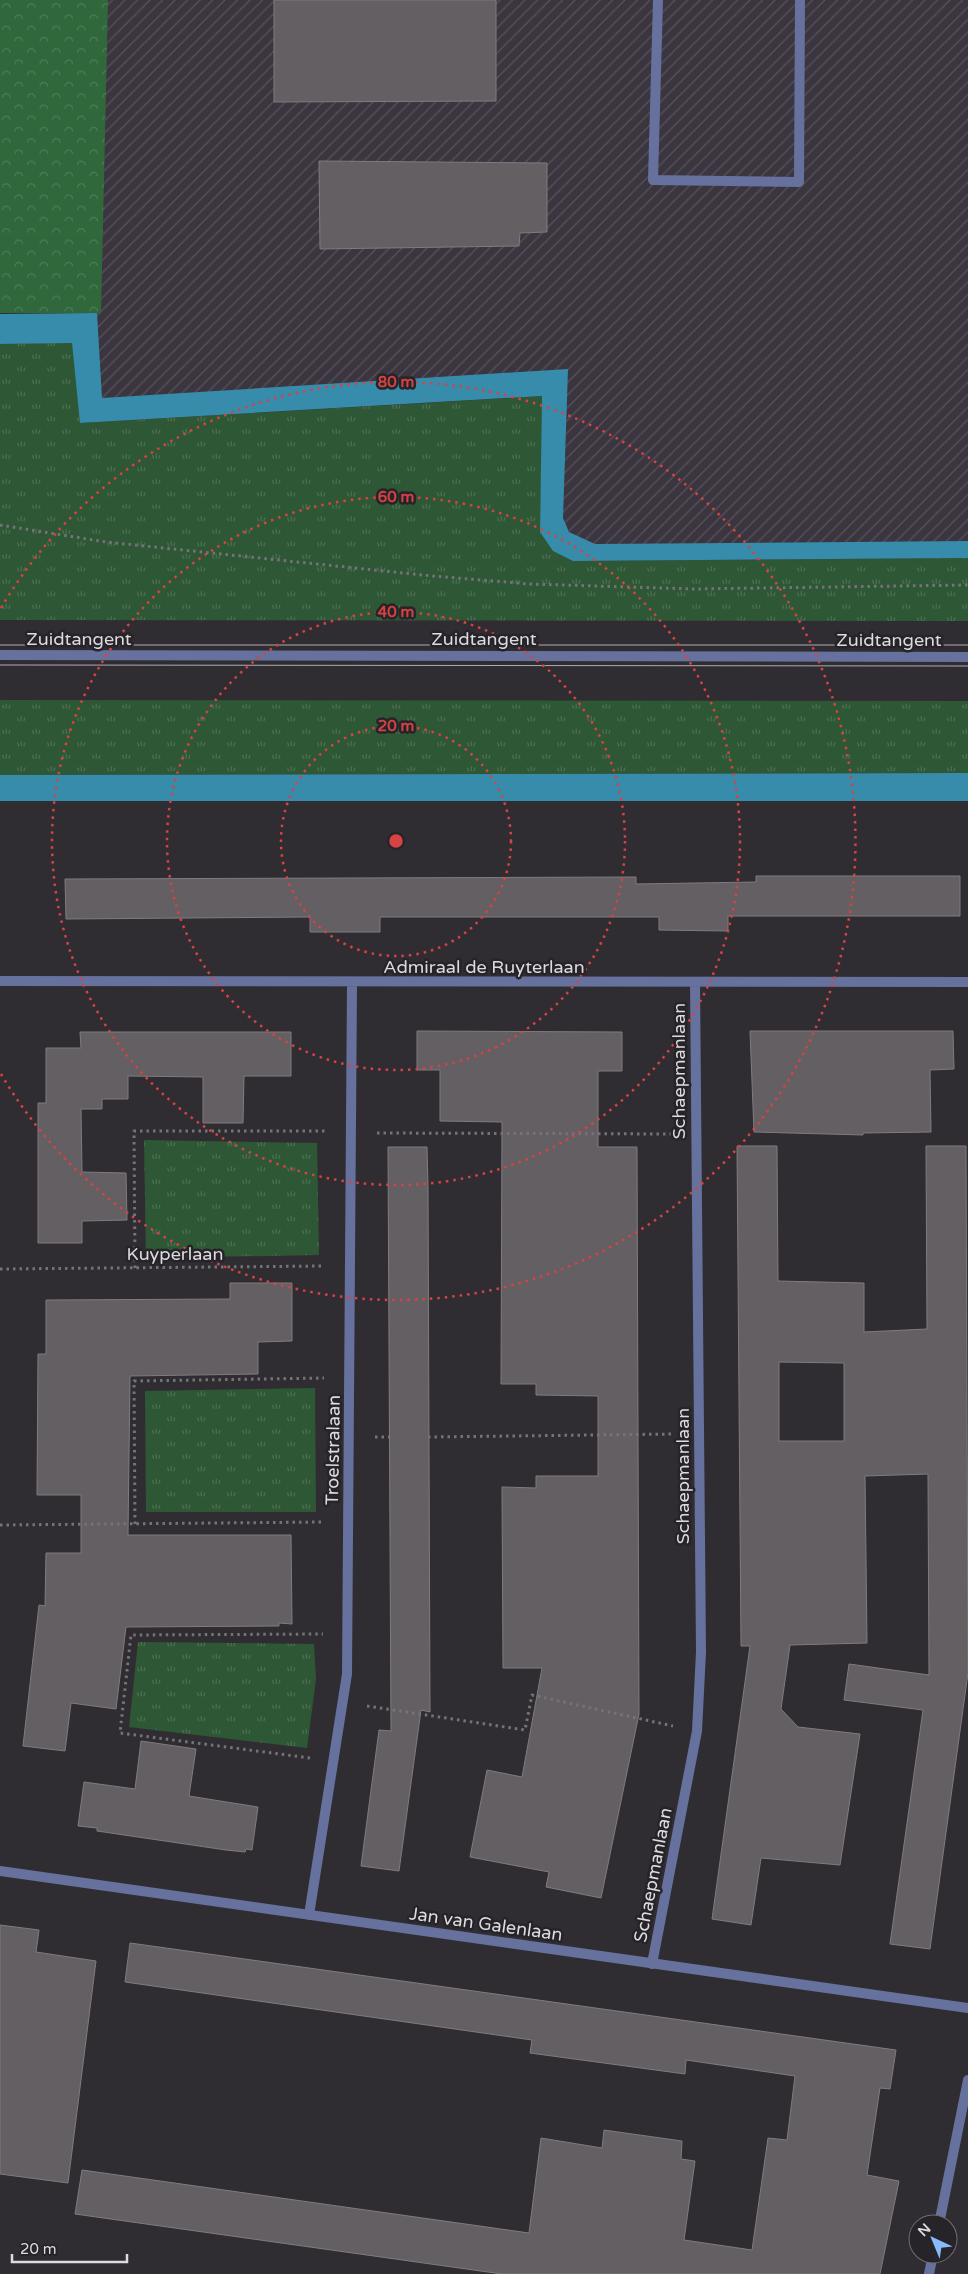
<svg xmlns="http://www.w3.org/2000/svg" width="968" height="2274" viewBox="0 0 968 2274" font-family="'Varela Round',sans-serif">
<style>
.industrial{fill:url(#industrial-furrows)}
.grass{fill:url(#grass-tufts)}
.forest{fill:url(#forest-crowns)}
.water{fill:#378cab}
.building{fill:#645f63;stroke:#807b80;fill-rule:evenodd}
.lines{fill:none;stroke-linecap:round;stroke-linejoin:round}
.path{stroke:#767378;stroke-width:3;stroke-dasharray:2.5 4;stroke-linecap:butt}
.service{stroke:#67719d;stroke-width:10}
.minor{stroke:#67719d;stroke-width:10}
.tram{stroke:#adacaf;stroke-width:1}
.ring{fill:none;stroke:#d74343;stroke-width:2.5;stroke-dasharray:2.5 5}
.labels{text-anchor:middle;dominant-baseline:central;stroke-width:5;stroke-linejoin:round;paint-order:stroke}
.street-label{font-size:18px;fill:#dcdbde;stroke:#262428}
.centre{fill:#d74343;stroke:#262428;stroke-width:2.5}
.ring-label{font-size:15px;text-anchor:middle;font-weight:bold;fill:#d74343;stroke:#262428;stroke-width:5;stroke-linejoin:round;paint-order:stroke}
</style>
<defs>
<pattern id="industrial-furrows" width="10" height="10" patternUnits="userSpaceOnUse" patternTransform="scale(1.25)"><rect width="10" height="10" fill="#3b353f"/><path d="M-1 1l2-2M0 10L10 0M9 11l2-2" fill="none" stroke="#57525a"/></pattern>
<pattern id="grass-tufts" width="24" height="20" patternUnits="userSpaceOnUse" patternTransform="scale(1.25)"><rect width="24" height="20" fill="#2e5735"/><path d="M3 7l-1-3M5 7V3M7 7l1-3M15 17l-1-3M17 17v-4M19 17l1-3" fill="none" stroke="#4c6f52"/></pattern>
<pattern id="forest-crowns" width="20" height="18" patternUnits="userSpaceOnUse" patternTransform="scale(1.25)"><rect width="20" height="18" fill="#30683b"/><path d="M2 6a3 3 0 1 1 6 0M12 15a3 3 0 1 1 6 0" fill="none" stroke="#4d7d57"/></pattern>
</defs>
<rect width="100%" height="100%" fill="#302d32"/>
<!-- industrial -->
<path class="industrial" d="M98 0H968V542L595 545 569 532 562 518 567 370 100 400 96 350Z"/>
<!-- grass -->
<path class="grass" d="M72 342 81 423 543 396 540 532 573 561 968 558V621L0 620V344Z
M0 700 968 701V773L0 775Z
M144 1140 317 1143 319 1255 146 1258Z
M315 1388 316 1512H146L145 1391Z
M138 1642 314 1644 316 1679 307 1748 129 1727Z"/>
<!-- forest -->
<path class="forest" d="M0 0H108L101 313H0Z"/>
<!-- water -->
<path class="water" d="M97 313 102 398 568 369 563 518 569 532 595 544 968 541V558L573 561 553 551 540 532 542 396 80 423 72 343 0 344V314Z
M968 773V801H0V775Z"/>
<!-- building -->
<path class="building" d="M274 0H496V101L274 102Z
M319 161 547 163V232L520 233 519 246 320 249Z
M756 876H960V916H728V931L659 930V917H380V932H310V917L66 919 65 879 636 877V884L756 882Z
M417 1031 622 1032V1071H598V1147H637L639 1714 601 1898 546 1887 549 1872 470 1857 487 1770 522 1777 542 1668H503L502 1487 536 1488V1476H598V1396L536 1395V1384H501L502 1122 440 1121V1070H417Z
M750 1031H953L954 1069 930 1070 931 1132 863 1133V1135L754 1132Z
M80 1032H291V1076H244L243 1123H203V1077L128 1076V1099H102V1109H81L82 1172 126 1173 127 1220 82 1221V1243H38V1103H46V1048H81Z
M737 1146H777L778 1281 864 1283V1332L927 1329 926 1146H966L968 1673 930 1949 890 1944 923 1710 844 1700 849 1664 929 1675 928 1474 865 1476 867 1643 790 1645 781 1709 798 1727 860 1734 840 1865 761 1858 751 1925 712 1919 750 1646H741ZM779 1362 844 1363V1441H779Z
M388 1147H427L428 1185 430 1712 421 1710 399 1871 361 1866 379 1730 391 1731Z
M230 1283H292V1341L258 1342V1374L130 1376 128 1535H291L292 1624 279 1623V1626L126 1627 116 1709 71 1703 65 1751 23 1746 39 1605 45 1606 46 1553H81V1495H37L38 1354H46V1300L230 1299Z
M141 1741 196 1749 189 1796 258 1807 252 1850 246 1849 245 1852 226 1850 97 1831V1828L78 1826 84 1782 135 1789Z
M0 1925 39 1930 36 1952 96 1961 68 2183 0 2174Z
M130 1943 896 2050 890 2089 880 2088 867 2175 899 2181 880 2274H502L75 2214 82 2170 529 2233 541 2138 602 2148 604 2130 682 2141 681 2159 695 2161 684 2240 752 2250 768 2138 787 2140 795 2076 686 2060 685 2074 530 2053 532 2040 125 1982Z"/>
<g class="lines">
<!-- path -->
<path class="path" d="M0 525 106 542 432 576 530 584 694 589 968 585
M377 1133 671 1134
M135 1268 134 1131H327
M0 1269 324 1266
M375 1437H389
M428 1437 675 1434
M135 1524 134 1381 324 1378
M0 1525 324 1522
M367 1706 525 1730 532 1695 673 1726
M310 1758 120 1733 131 1635 323 1634"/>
<!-- service -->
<path class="service" d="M658 0 653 180 799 182 800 0
M0 655 968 657"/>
<!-- minor -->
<path class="minor" d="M0 981 968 982
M0 1871 968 2008
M309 1915 347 1674 352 983
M652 1964 697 1731 701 1652 695 983
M939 2224 968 2080
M929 2274 933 2254"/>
<!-- tram -->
<path class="tram" d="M0 645H968
M0 665 968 666"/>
</g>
<!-- distance rings -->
<g class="ring">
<circle cx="396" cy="841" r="115"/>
<circle cx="396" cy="841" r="229"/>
<circle cx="396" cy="841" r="344"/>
<path d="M1 608A459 459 0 1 1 1 1074"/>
</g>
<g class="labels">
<!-- street labels -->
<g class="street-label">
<text x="79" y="639">Zuidtangent</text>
<text x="484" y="639">Zuidtangent</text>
<text x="889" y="640">Zuidtangent</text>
<text x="484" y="967">Admiraal de Ruyterlaan</text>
<text transform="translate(679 1071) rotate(-90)">Schaepmanlaan</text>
<text x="175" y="1254">Kuyperlaan</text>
<text transform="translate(333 1450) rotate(-89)">Troelstralaan</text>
<text transform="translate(683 1476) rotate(-90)">Schaepmanlaan</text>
<text transform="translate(653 1875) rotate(-79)">Schaepmanlaan</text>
<text transform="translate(486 1924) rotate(8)">Jan van Galenlaan</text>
</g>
</g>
<circle cx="396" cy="841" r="8" class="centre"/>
<g class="ring-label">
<text x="396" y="387">80 m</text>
<text x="396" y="502">60 m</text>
<text x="396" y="617">40 m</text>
<text x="396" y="731">20 m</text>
</g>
<!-- north arrow -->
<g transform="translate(933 2239) rotate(316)"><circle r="24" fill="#262428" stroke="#6f6d71"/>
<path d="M0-4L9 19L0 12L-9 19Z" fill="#89bafc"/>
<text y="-8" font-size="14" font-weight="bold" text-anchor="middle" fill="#dcdbde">N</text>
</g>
<!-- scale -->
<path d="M12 2254v8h115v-8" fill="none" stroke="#dcdbde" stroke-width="2.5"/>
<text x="20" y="2254" font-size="15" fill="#dcdbde" stroke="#262428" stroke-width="4" paint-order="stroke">20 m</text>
</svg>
